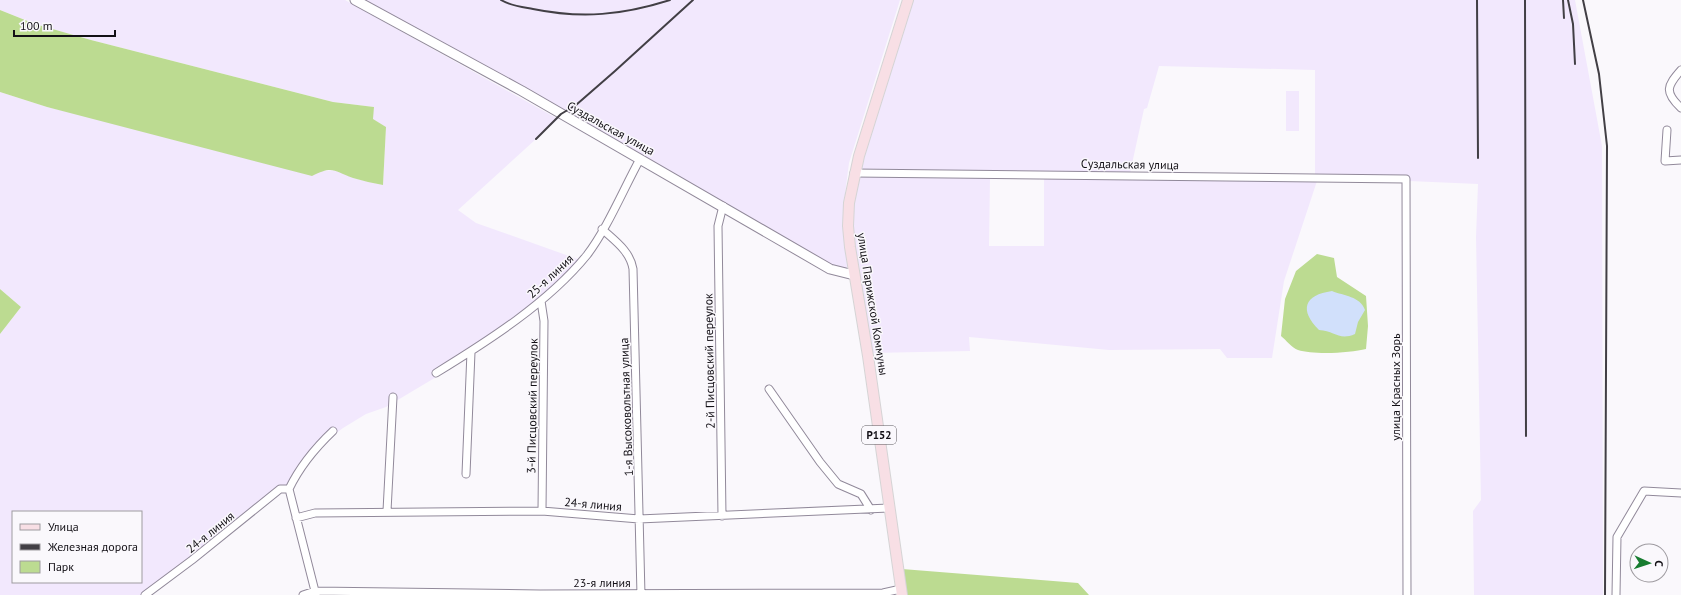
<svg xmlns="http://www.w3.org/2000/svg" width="1681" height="595" viewBox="0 0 1681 595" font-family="'PT Sans',sans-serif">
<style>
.built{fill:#f2e8fd;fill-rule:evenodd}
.green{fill:#bcdb91}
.water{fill:#d1e0fb}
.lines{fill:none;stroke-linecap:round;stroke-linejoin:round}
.street-casing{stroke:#91899a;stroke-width:9}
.secondary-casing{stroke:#91899a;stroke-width:11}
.primary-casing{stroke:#d5d4d5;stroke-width:12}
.street{stroke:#fff;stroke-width:7}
.secondary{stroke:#fff;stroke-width:9}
.primary{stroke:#f8dfe5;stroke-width:10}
.rail{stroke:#423f45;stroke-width:2}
.labels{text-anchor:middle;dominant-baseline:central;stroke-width:3;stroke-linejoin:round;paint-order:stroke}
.shield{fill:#faf8fc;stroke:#58565b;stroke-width:1}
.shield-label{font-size:11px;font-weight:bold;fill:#131016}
.street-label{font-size:12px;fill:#131016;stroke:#faf8fc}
</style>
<rect width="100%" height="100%" fill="#faf8fc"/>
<!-- built -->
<path class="built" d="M0 0H345L558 119 458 210 476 223 583 261 575 274 533 313 463 361 386 407 366 414 343 428 314 450 285 491 262 502 230 533 151 595H0V334L21 307 0 289V92L47 107 322 171 338 170 353 178 383 185 386 127 372 119 374 107 333 102 91 40 35 24 0 10ZM13 512H141V582H13Z
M354 0H900L849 163 844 202 847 267 843 272Z
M911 0H1575L1602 146 1603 595H1474L1473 511 1481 500 1476 237 1478 184 1409 181 1406 175 1315 176V70L1159 66 1147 108 1144 109 1130 173 859 169Z
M1286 91H1299V131H1286Z
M857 176 990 178 989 246H1044V178L1317 181 1284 281 1272 358H1227L1220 349 1109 350 969 337 970 351 871 353 853 230V208Z"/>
<!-- green -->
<path class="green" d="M0 10 35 24 91 40 333 102 374 107 373 119 386 127 383 185C373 183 363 181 353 178 334 171 333 165 312 176L47 107 0 92Z
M1317 254 1334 258 1337 277 1366 296 1368 326 1366 349C1351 353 1313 355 1298 350 1292 348 1286 340 1281 336L1285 299 1296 271Z
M0 289 21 307 0 334Z
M902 569 1078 583 1089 595H905Z"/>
<!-- water -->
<path class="water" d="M1332 291C1344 296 1360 296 1365 310L1358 322 1355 334C1339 341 1335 331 1319 330 1299 310 1304 295 1332 291Z"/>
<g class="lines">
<defs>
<path id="street" d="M1681 70C1667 86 1664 92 1681 108
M1667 130 1665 161 1681 160
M854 173 1406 179 1407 595
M602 229C615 241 630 251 633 269L641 595
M541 301 544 321 542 511
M436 373C488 341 548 303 587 255 607 229 624 188 640 159
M769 389 820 462 838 484 861 494 871 510
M466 474 471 352
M289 489 316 595
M289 489C300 466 314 449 333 431
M387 511 393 397
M722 516 718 226 723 206
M296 518 315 513 542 511 639 519 889 508
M145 595 192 560 280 489H289
M303 595 315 591 540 594 883 593 901 589
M1616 595 1617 537 1644 491 1681 493"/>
<path id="secondary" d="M355 0 522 91 830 269 854 275"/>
<path id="primary" d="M902 595 868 356 850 247 848 226 849 203 859 156 908 0"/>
</defs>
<!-- street casing -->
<use href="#street" class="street-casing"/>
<!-- secondary casing -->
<use href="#secondary" class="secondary-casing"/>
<!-- primary casing -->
<use href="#primary" class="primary-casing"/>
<!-- street -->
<use href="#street" class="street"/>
<!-- secondary -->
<use href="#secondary" class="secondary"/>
<!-- primary -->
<use href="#primary" class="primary"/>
<!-- rail -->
<path class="rail" d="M501 0C511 6 522 7 533 9 582 19 623 15 670 0
M1477 0 1478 158
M1525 0 1526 436
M1563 0 1564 18
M1568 0 1573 24 1575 64
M1583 0 1599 74 1607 146 1605 595
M536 139 561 114 576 105 615 71 693 0"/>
</g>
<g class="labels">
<!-- shield labels -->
<rect class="shield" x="862" y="426" width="34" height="18" rx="3"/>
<g class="shield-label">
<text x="879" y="435">Р152</text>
</g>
<!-- street labels -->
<g class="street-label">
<text transform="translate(611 128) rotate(29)">Суздальская улица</text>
<text transform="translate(1130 164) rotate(1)">Суздальская улица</text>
<text transform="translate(550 276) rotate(-43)">25-я линия</text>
<text transform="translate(873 304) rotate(81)">улица Парижской Коммуны</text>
<text transform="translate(709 361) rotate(-91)">2-й Писцовский переулок</text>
<text transform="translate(1395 387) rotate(-90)">улица Красных Зорь</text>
<text transform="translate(532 406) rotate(-89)">3-й Писцовский переулок</text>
<text transform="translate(626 407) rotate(-92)">1-я Высоковольтная улица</text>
<text transform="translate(593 504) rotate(5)">24-я линия</text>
<text transform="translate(210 532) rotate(-39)">24-я линия</text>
<text x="602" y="582">23-я линия</text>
</g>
</g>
<!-- legend -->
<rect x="12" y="511" width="130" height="72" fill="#faf8fc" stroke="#9e9ba0"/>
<rect x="20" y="524" width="20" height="6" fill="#f8dfe5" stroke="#9e9ba0"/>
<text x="48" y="531" font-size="12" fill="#131016">Улица</text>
<rect x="20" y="544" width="20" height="6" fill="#423f45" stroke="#9e9ba0"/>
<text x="48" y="551" font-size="12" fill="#131016">Железная дорога</text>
<rect x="20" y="561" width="20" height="12" fill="#bcdb91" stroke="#9e9ba0"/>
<text x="48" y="571" font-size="12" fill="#131016">Парк</text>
<!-- north arrow -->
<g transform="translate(1649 563) rotate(93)"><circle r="19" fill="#faf8fc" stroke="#9e9ba0"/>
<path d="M0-3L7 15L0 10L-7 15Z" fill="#177c30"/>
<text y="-6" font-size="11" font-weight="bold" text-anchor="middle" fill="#131016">С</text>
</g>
<!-- scale -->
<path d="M14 30v6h101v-6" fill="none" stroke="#131016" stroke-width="2"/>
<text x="20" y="30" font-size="12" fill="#131016" stroke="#faf8fc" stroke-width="3" paint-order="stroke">100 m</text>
</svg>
